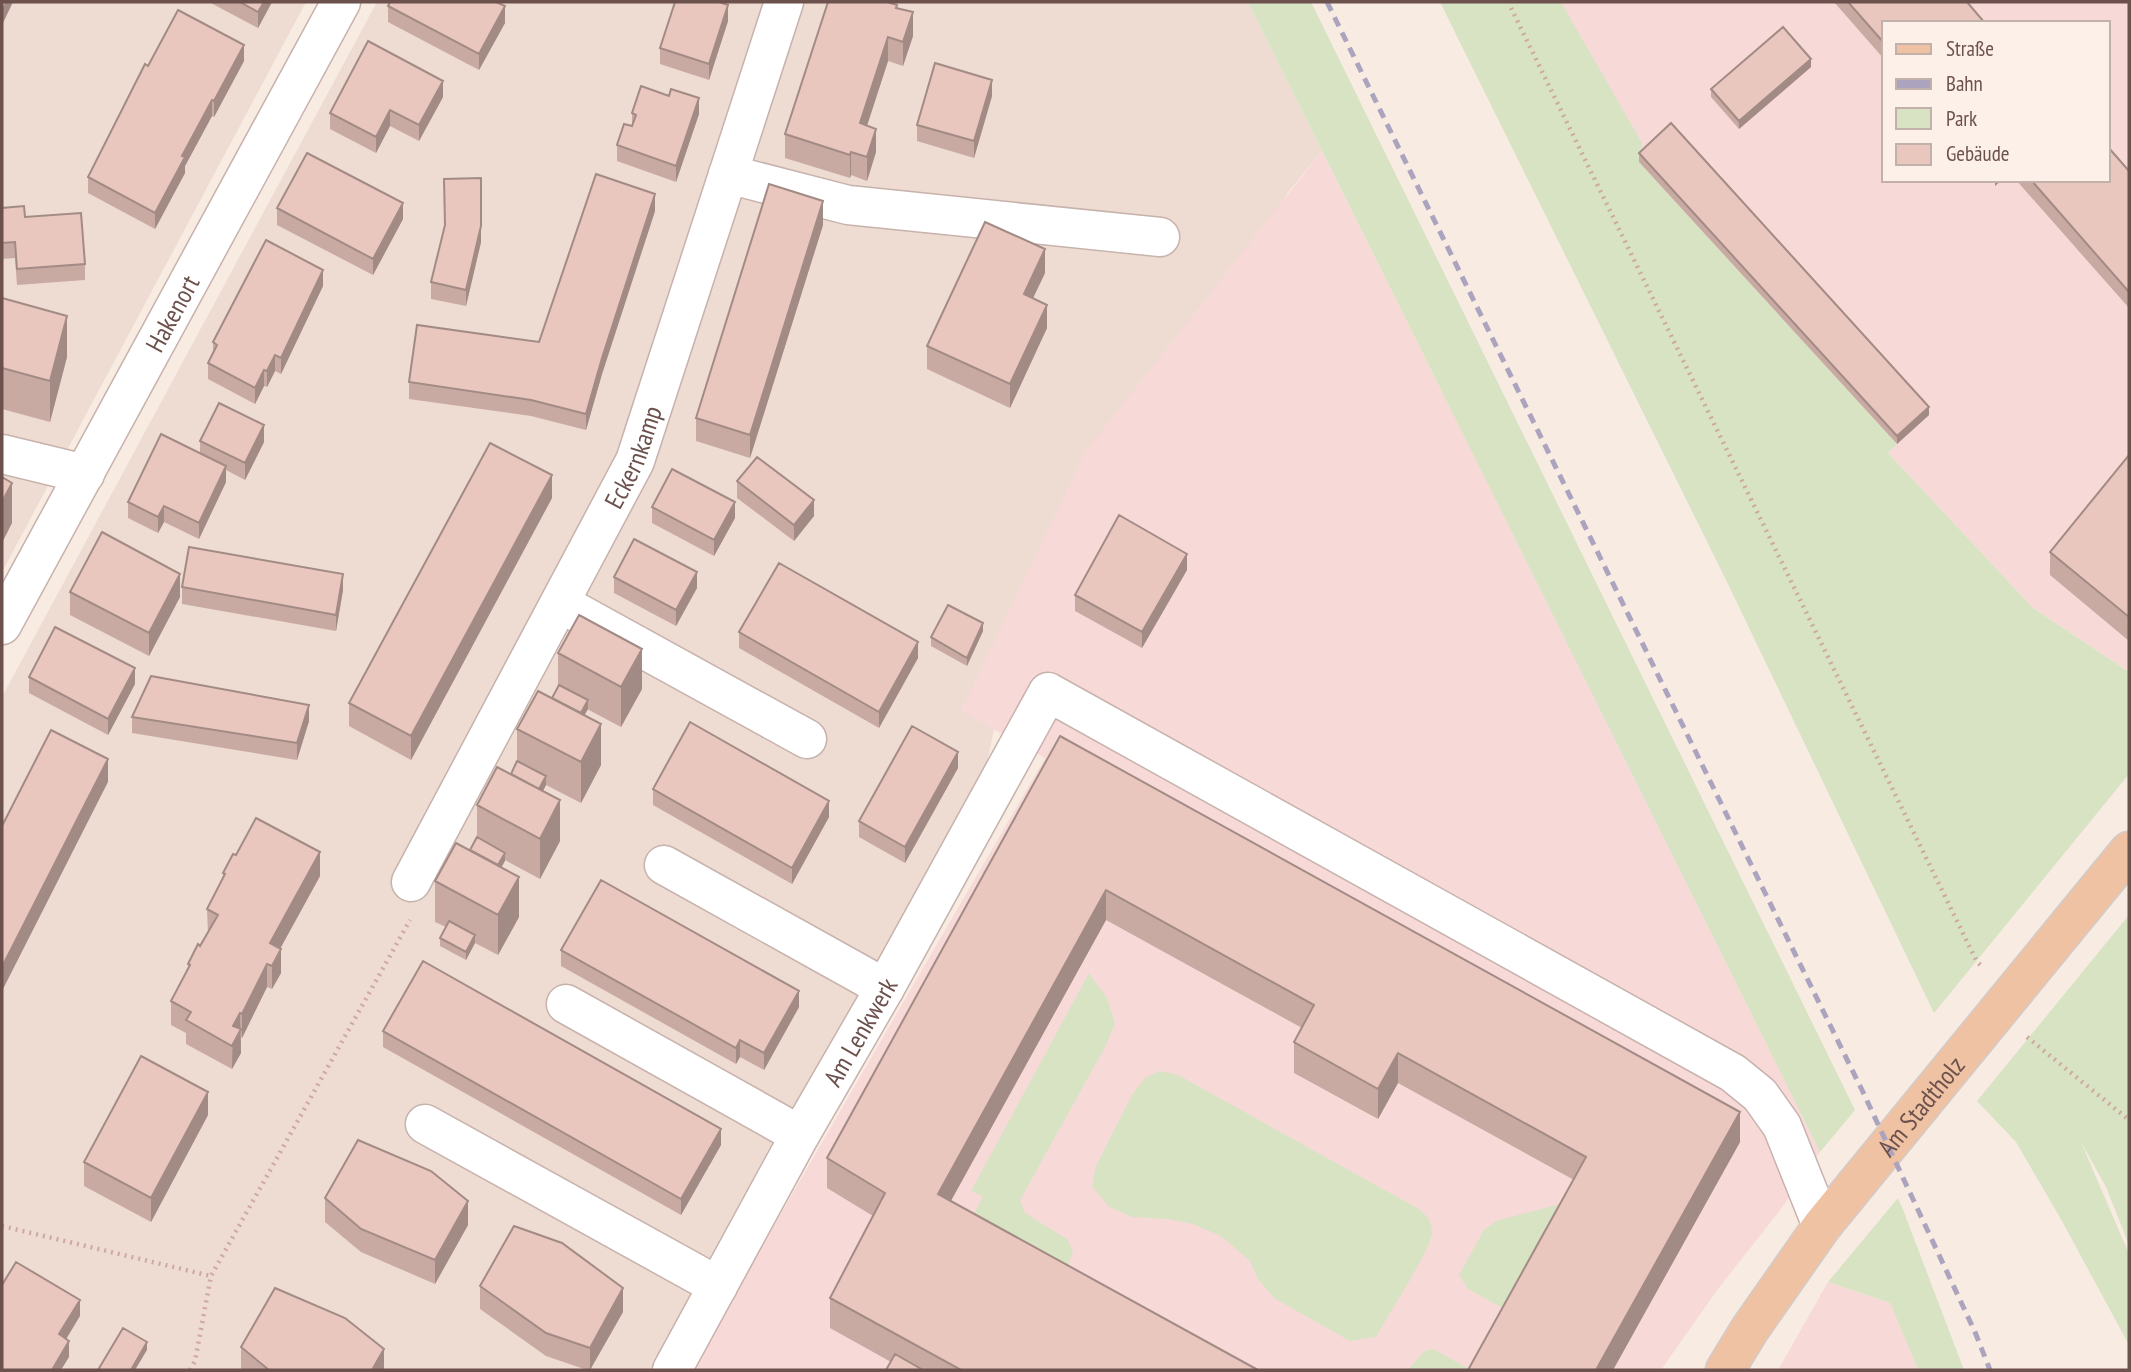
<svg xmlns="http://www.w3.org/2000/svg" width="2131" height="1372" viewBox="0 0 2131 1372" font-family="'PT Sans Narrow',sans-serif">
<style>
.residential{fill:#eedbd2}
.commercial{fill:#f7dad8;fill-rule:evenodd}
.green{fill:#d7e3c3}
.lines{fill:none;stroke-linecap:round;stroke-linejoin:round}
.minor-casing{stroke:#c7b2ac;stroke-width:41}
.major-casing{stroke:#d3cbca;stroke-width:41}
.path{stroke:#cea9a2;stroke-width:4.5;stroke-dasharray:2 5;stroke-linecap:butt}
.minor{stroke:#fff;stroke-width:38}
.major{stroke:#eec2a3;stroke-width:38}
.rail{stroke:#aca4bf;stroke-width:5;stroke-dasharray:10 7;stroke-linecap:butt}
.wall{fill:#c8aaa3}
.shaded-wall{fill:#a38b85}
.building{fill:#e9c6be;stroke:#a38b85;stroke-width:2}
.labels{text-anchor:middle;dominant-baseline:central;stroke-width:5;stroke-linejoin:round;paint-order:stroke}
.street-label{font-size:26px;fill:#6c514d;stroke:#fcf0e8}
</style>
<rect width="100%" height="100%" fill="#f8ebe2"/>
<!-- residential -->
<path class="residential" d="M2 2H306L2 572Z
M377 2H1248L1322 151 1289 191 961 710 994 729 985 774 650 1370H2V697Z"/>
<!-- commercial -->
<path class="commercial" d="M1561 2H2129V672L2033 608 1888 453 1897 444 1639 162ZM1884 23H2108V180H1884Z
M1322 151 1820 1152 1781 1209 1718 1289 1661 1370H690L1045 758 961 711 1086 451Z
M1828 1282 1890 1303 1918 1370H1778Z"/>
<!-- green -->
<path class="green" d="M1248 2H1311L1855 1110 1820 1152Z
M1440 2H1561L1642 143 1639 162 1897 444 1888 453 2033 608 2129 672V774L1934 1013 1727 582Z
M2129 915V1245L2106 1187 2081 1142 2129 1254V1345L2062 1221 2016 1142 1977 1101Z
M1089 973 1107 998 1115 1024 1104 1049 1020 1200 1025 1213 1067 1239 1073 1251 1064 1278 967 1226 983 1197 971 1191Z
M1160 1071 1178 1075 1419 1209C1426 1215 1433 1222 1432 1233 1430 1251 1387 1317 1376 1337L1350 1341 1274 1298 1258 1279 1250 1261 1221 1236 1193 1224 1167 1219 1132 1217 1108 1206 1092 1186 1096 1166 1132 1095 1145 1078Z
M1898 1198 1902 1207 1964 1370H1918L1890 1303 1828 1282Z
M1571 1201 1510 1312 1468 1289 1459 1275 1484 1230 1496 1221Z
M1433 1349 1471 1370H1408L1424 1351Z"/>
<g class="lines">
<defs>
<g id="minor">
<path d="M728 174 848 205 1160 237"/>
<path d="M2 454 85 474"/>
<path d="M560 603 807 739"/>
<path id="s1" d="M2 625 341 2"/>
<path d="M664 865 885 988"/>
<path id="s2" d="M411 882 635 461 784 2"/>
<path d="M566 1004 800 1135"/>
<path d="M425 1124 718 1286"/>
<path id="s3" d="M672 1370 800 1135 885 988 1048 692 1733 1073 1760 1095 1782 1126 1822 1226"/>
</g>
<g id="major">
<path id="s4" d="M1725 1370 1750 1329 1822 1226 2129 851"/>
</g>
</defs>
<!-- minor casing -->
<use href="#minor" class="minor-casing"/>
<!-- major casing -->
<use href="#major" class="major-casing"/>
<!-- path -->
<path class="path" d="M1511 8 1977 962 1983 967
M2027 1037 2129 1120
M2 1226 211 1276
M190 1370 195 1361 211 1276 410 920"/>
<!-- minor -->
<use href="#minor" class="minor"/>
<!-- major -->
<use href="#major" class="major"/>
<!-- rail -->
<path class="rail" d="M1327 2 1862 1090 1975 1332 1990 1370"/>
</g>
<!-- wall -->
<path class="wall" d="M209 2H272L258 28Z
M1834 2H1967L1884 23V59Z
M388 6 505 23 479 70 388 22Z
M897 8 913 36 903 66 888 61 867 126 876 152 867 181 851 175 850 178 785 158V134Z
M728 21 709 80 660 64V48Z
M244 61 214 117 212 116 185 166V173L155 229 88 193V177L148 66Z
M1811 67 1739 129 1711 97V89Z
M992 96 974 158 917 141V125Z
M443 97 419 141 390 126 376 153 330 129V113Z
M632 113 699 114 676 182 617 161V145L632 126Z
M1639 153 1929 415 1897 444 1639 162Z
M2129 171V308L2016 180H2108Z
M481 178V242L466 306 431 299V282Z
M2 208 25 217 85 264V280L17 285 15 258 2 259Z
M277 208 403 219 373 275 277 225Z
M655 211 602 374 586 430 531 416 409 399V382L539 342Z
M823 225 750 458 696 441V418Z
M1045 273 1033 298 1047 328 1010 408 927 369V346Z
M323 286 281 374 275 371 267 387 264 386 255 404 208 379V363L213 354V342Z
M2 298 67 357 50 422 2 409Z
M200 441 264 442 245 480 226 470V482L199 539 164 522 158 533 128 518V502L200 453Z
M2129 455V641L2050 575V552Z
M737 481 814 516 794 541 737 498Z
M552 498 411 760 349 726V703Z
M652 507 735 518 714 556 652 523Z
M1187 570 1142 648 1075 611V595Z
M614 577 697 588 676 626 614 593Z
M182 587 343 590 336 631 182 604Z
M70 592 180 597 149 656 70 615Z
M983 631 967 666 931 646V637Z
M739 632 918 658 879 728 739 648Z
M558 653 642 689 621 727 587 709 584 715 601 765 581 803 546 785 543 791 560 841 540 879 505 860 501 867 519 917 498 955 475 943 466 960 440 946V938L446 927 435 922V881L470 850 477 837V805L511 774 517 761V729L552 698 558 685Z
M29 677 135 684 108 735 29 693Z
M132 717 309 721 297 760 132 733Z
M1060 736 1740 1142 1613 1370H1468L1574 1180 1398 1083 1378 1119 1294 1073V1042L1302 1028 1106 920 951 1201 1258 1370H886L891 1362 830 1328V1298L873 1216 827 1188V1158Z
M958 768 905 863 859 837V821Z
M653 789 829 817 792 884 653 805Z
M223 873 320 876 280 949 281 973 272 989 267 987 242 1038 241 1037V1053L232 1069 186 1044V1033L171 1025V1001L188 970V964L200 946 208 933 207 909 223 879Z
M561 950 799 1007 764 1070 740 1057 736 1064 561 966Z
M383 1031 721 1145 681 1215 383 1047Z
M208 1115 151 1222 84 1186V1162Z
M325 1198 468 1225 435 1284 361 1252 325 1222Z
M480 1286 623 1312 590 1370H587L546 1356 480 1309Z
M241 1347 384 1370H241Z"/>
<!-- shaded-wall -->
<path class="shaded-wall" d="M5 2H13L2 25V9Z
M264 2H272L258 28V12Z
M728 5V21L709 80V64Z
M505 6V23L479 70V54Z
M913 12V36L903 66V42Z
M888 37V61L860 147V123Z
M244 45V61L214 117V101Z
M1811 59V67L1739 129V121Z
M992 80V96L974 158V141Z
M443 81V97L419 141V125Z
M699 98V114L676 182V166Z
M212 100V116L185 166V173L155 229V213L182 156Z
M390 110V126L376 153V137Z
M876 129V152L867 181V157Z
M851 152V175L850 178V155Z
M1995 180H2002L1995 186Z
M655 194V211L602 374 586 430V414L602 358Z
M823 201V225L750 458V435Z
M403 203V219L373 275V259Z
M481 226V242L466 306V290Z
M1045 249V273L1024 317V294Z
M323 270V286L281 374V358Z
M1047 305V328L1010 408V384Z
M67 316V357L50 422V381Z
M275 355V371L267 387V371Z
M264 370V386L255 404V388Z
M1929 407V415L1897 444V436Z
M264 425V442L245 480V463Z
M226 466V482L199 539V523Z
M552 475V498L411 760V736Z
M12 483V523L2 543V502Z
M814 500V516L794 541V525Z
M735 502V518L714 556V540Z
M164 506V522L158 533V517Z
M1187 554V570L1142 648V632Z
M697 572V588L676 626V610Z
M180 574V597L149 656V633Z
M343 574V590L336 631V615Z
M983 623V631L967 666V658Z
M918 642V658L879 728V712Z
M642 649V689L621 727V687Z
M135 668V684L108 735V719Z
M588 700V709L567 747V739Z
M309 705V721L297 760V743Z
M601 724V765L581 803V762Z
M958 752V768L905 863V847Z
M108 759V782L2 991V967Z
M546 776V785L526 823V815Z
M560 800V841L540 879V839Z
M829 801V817L792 884V868Z
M320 852V876L270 967V943Z
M505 853V861L484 898V890Z
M519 877V917L498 955V915Z
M1106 890V920L938 1224V1194Z
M475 935V943L466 960V952Z
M281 949V973L272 989V966Z
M267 964V987L242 1038V1014Z
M799 991V1007L764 1070V1053Z
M240 1013 241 1053 232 1069 233 1026Z
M740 1040V1057L736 1064V1048Z
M1398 1053V1083L1378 1119V1089Z
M208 1092V1115L151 1222V1198Z
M1740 1112V1142L1613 1370H1596Z
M721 1129V1145L681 1215V1199Z
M468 1201V1225L435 1284V1260Z
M623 1288V1312L590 1370V1348Z
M80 1300V1316L59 1351V1334Z
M69 1341V1357L61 1370H52Z
M147 1342V1350L135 1370H131Z
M384 1349V1370H372Z"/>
<!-- building -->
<path class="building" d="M240 2H264L258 12Z
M390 2H496L505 6 479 54 388 6Z
M675 2H719L728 5 709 64 660 48Z
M828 2H887L897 5 896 8 913 12 903 42 888 37 860 123 876 129 867 157 851 152 850 155 785 134Z
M1848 2H1967L1985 23H1884V43Z
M178 10 244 45 214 101 212 100 182 156 185 157 155 213 88 177 145 64 148 66Z
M1783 27 1811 59 1739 121 1711 89Z
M368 41 443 81 419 125 390 110 376 137 330 113Z
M935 63 992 80 974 141 917 125Z
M641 86 669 96 671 89 699 98 676 166 617 145 624 124 632 126 636 115 632 113Z
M1671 123 1929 407 1897 436 1639 153Z
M2108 147 2129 171V292L2031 180H2108Z
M307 153 403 203 373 259 277 208Z
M596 174 655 194 602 358 586 414 531 400 409 382 417 325 539 342Z
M481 178V226L466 290 431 282 445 225 444 179Z
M769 184 823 201 750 435 696 418Z
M24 206 25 217 81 213 85 264 17 269 15 242 2 243V208Z
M985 222 1045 249 1024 294 1047 305 1010 384 927 346Z
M266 240 323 270 281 358 275 355 267 371 264 370 255 388 208 363 217 345 213 342Z
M2 298 67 316 50 381 2 368Z
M219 403 264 425 245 463 200 441Z
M161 434 226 466 199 523 164 506 158 517 128 502Z
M490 443 552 475 411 736 349 703Z
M2129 455V617L2050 552Z
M757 457 814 500 794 525 737 481Z
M672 469 735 502 714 540 652 507Z
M2 477 12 483 2 502Z
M1119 515 1187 554 1142 632 1075 595Z
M102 532 180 574 149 633 70 592Z
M634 539 697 572 676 610 614 577Z
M189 547 343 574 336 615 182 587Z
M779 563 918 642 879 712 739 632Z
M948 605 983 623 967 658 931 637Z
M579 615 642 649 621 687 558 653Z
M55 627 135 668 108 719 29 677Z
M151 676 309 705 297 743 132 717Z
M559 685 588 700 581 713 552 698Z
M538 691 601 724 581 762 517 729Z
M690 722 829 801 792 868 653 789Z
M912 726 958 752 905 847 859 821Z
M51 730 108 759 2 967V826Z
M1060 736 1740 1112 1596 1370H1468L1586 1157 1398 1053 1378 1089 1294 1042 1314 1005 1106 890 938 1194 1258 1370H961L830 1298 885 1193 827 1158Z
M517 761 546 776 539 789 511 774Z
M497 767 560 800 540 839 477 805Z
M256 818 320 852 270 943 281 949 272 966 267 964 242 1014 240 1013 233 1026 241 1029 232 1046 186 1020 191 1012 171 1001 190 965 188 964 198 944 200 946 218 915 207 909 225 874 223 873 233 854 236 855Z
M477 837 505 853 498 865 470 850Z
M456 843 519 877 498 915 435 881Z
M601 880 799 991 764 1053 740 1040 736 1048 561 950Z
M449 921 475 935 466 952 440 938Z
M423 961 721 1129 681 1199 383 1031Z
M141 1056 208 1092 151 1198 84 1162Z
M358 1140 431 1171 468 1201 435 1260 361 1229 325 1198Z
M514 1226 562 1243 623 1288 590 1348 546 1333 480 1286Z
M16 1262 80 1300 59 1334 69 1341 52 1370H2V1285Z
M275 1288 345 1318 384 1349 372 1370H269L241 1347Z
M123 1328 147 1342 131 1370H98Z
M895 1354 923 1370H886Z"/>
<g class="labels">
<!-- street labels -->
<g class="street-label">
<text stroke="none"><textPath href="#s1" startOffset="355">Hakenort</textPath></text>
<text stroke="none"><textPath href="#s2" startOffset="480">Eckernkamp</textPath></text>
<text stroke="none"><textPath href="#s3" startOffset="387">Am Lenkwerk</textPath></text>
<text stroke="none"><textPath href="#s4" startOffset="329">Am Stadtholz</textPath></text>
</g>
</g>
<!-- border -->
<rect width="2131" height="1372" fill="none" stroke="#6c514d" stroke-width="7"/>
<!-- legend -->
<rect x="1882" y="21" width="228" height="161" fill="#fcf0e8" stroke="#c2b0aa" stroke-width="2"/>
<rect x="1896" y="44" width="35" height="10" fill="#eec2a3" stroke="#c2b0aa" stroke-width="2"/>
<text x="1946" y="56" font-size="21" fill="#6c514d">Straße</text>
<rect x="1896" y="79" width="35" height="10" fill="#aca4bf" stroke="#c2b0aa" stroke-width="2"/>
<text x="1946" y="91" font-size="21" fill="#6c514d">Bahn</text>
<rect x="1896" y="108" width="35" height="21" fill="#d7e3c3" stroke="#c2b0aa" stroke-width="2"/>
<text x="1946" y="126" font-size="21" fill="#6c514d">Park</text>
<rect x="1896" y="144" width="35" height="21" fill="#e9c6be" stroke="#c2b0aa" stroke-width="2"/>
<text x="1946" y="161" font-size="21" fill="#6c514d">Gebäude</text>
</svg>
